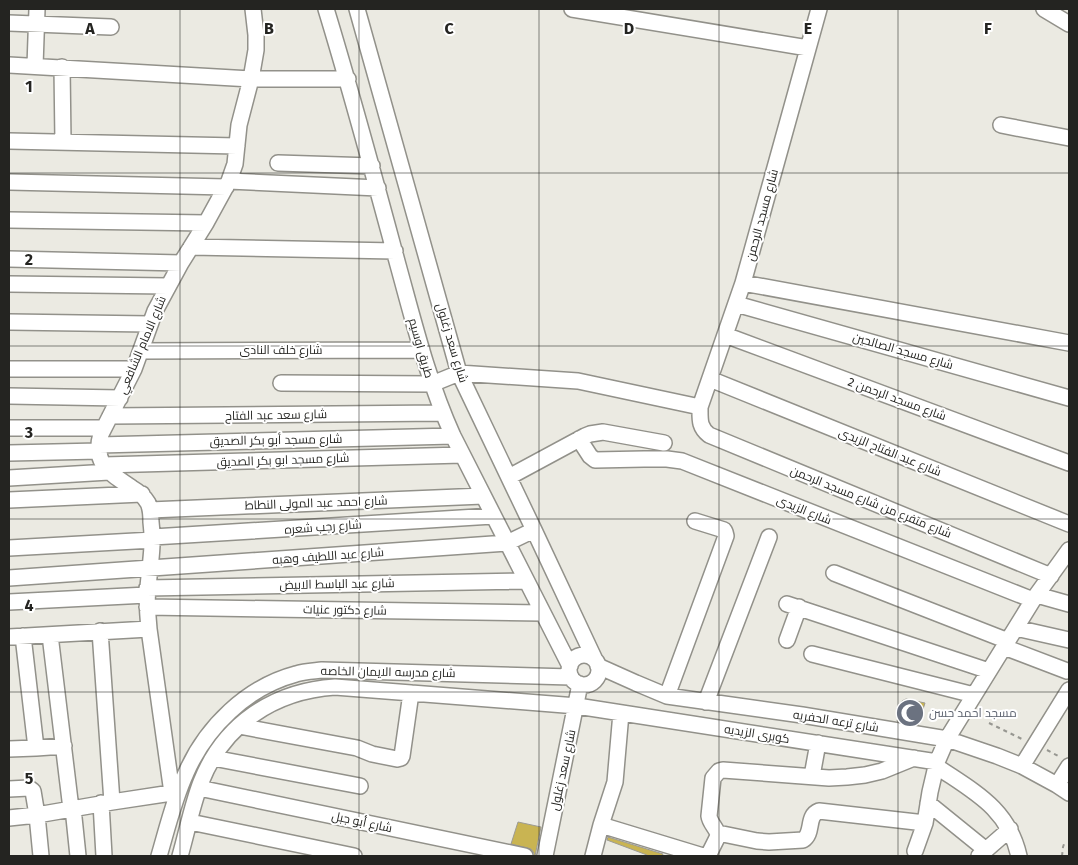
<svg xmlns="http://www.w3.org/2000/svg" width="1078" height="865" viewBox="0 0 1078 865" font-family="'Fira Sans',Cairo,sans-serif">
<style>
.building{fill:#c9b452;stroke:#9c9b94}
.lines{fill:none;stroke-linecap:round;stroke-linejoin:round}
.minor-casing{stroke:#92918a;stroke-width:18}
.path{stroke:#979791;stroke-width:2;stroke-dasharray:4 4;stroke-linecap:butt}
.minor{stroke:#fff;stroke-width:15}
.grid{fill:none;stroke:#242421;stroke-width:1;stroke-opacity:0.55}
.labels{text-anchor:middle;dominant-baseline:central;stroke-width:4;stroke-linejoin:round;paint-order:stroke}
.street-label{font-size:12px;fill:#242421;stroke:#fff}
.worship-label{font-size:12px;fill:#5b616d;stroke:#fff;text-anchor:start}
.grid-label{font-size:16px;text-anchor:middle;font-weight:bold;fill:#242421;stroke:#fff;stroke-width:4;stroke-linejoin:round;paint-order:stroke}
</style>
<rect width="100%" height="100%" fill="#ebeae2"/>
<!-- building -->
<path class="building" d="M906 699 925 703 918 725 897 721 902 701Z
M518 822 541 827 535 856H534V853L531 849 511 844Z
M608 837 663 854 662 856H646L647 855 607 840Z"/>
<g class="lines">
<defs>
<path id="minor" d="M326 9C352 94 375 180 398 265 414 323 428 381 453 436L570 666
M357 9 459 373 534 530 595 660
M572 9 808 48
M819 9 743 283 700 407C700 420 699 427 709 435L1051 576
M1044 9 1069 24
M9 23 111 27
M9 65 251 79H348
M35 66 37 9
M62 67 63 142
M1001 125 1069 138
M9 141 237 146
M278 163 372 166
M229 181 378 188
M9 182 226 187
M9 220 206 223
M191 247 395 251
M9 259 181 263
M743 283 1069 343
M9 284 168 286
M736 304 1069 398
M9 322 150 324
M725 335 1069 463
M141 351 422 350
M9 369H134
M710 379 1069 524
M281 383 432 384 459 373 578 381 700 407
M9 396 120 398
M110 416 442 413
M9 428H104
M579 439 590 456 595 460 644 459H667L682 461 1033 600
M99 445 453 436
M9 453 99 451
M104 465 462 455
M509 477 585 436 590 434 603 432 664 443
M9 478 109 472
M9 500 142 494
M150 510 483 496
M153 537 493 516
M9 548 153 540
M834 573 1008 641
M9 578 507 543 534 530
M147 588 526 581
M1037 595 1069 604
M9 602 147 595
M787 604 989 671
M147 607 542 613
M1016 628 1069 640
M100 631 112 802
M50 635 71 809
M9 637 149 629
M787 640 799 607
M1004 647 1067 671
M812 654 974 695
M569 670a15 15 0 1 1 30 0a15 15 0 1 1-30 0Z
M598 666 636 683 667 696 802 715 947 739 997 756 1022 766 1057 785 1069 793
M667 696 726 536 725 532 724 530 695 521
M706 702 769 537
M239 726 357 748 372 754 397 759 401 758 402 756 411 693
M36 748 64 746
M9 749 36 748 23 636
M213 758 360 786
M936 766C974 792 1008 808 1019 856
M1022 766 1069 690
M812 776 818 743
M1057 785 1069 766
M199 788 525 856
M9 789 29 788 33 791 37 815 41 856
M172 793 149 629C148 615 146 601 148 587 150 564 154 546 151 522 151 516 151 509 148 503 144 496 139 492 132 488 110 473 92 464 101 434L134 369 155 311 181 263 206 223 229 181 235 164 239 125 251 79 256 50V35L253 9
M101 803 104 856
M928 803 986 850
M73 808 78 856
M9 818 37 815 112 802 178 792
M190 822 354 856
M601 825 703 856
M718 833 757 841 769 842 803 840C814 833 806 816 819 811L925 823
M915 851 925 823 930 792 937 762 947 739 1033 600 1069 550
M159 856C167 829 174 799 186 773 206 727 247 687 296 674 305 671 314 671 322 670L571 677
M180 856C187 832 192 805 201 782 224 724 274 691 335 687L577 706 937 762
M545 856 580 684
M593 856 601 825 615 782 621 713
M708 856 718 836C718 829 710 824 709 816L713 778 719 771 723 770 829 778 847 777 865 775 882 771 914 758
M979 856 1010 829"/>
</defs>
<!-- minor casing -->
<use href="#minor" class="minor-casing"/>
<!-- path -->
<path class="path" d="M989 723 1024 740
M1047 750 1060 757
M1062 856 1063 847 1064 844"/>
<!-- minor -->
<use href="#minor" class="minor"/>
</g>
<!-- grid -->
<path class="grid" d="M180 9V856M359 9V856M539 9V856M719 9V856M898 9V856M9 173H1069M9 346H1069M9 519H1069M9 692H1069"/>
<!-- icons -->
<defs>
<symbol id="mosque-disc" viewBox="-11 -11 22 22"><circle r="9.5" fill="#6b7280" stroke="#fff"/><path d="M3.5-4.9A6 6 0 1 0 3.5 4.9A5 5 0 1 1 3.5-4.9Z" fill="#fff"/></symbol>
</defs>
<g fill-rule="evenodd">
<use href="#mosque-disc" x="894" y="697" width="32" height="32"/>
</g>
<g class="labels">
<!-- street labels -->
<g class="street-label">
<text transform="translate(762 215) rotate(-75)">شارع مسجد الرحمن</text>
<text transform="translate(452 343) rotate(73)">شارع سعد زغلول</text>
<text transform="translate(142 345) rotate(-67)">شارع الامام الشافعي</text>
<text transform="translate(421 348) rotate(74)">طريق اوسيم</text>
<text x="281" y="350">شارع خلف النادى</text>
<text transform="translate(903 351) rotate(16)">شارع مسجد الصالحين</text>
<text transform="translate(897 399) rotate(20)">شارع مسجد الرحمن 2</text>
<text transform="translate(276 415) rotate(-1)">شارع سعد عبد الفتاح</text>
<text transform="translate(276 440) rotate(-1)">شارع مسجد أبو بكر الصديق</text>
<text transform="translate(890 452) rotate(22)">شارع عبد الفتاح الزيدى</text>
<text transform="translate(283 460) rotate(-2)">شارع مسجد ابو بكر الصديق</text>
<text transform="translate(871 502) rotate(22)">شارع متفرع من شارع مسجد الرحمن</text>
<text transform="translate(316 503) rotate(-2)">شارع احمد عبد المولى النطاط</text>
<text transform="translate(804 510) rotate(22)">شارع الزيدى</text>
<text transform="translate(323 527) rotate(-4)">شارع رجب شعره</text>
<text transform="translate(328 556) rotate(-4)">شارع عبد اللطيف وهبه</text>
<text transform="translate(337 584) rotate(-1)">شارع عبد الباسط الابيض</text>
<text transform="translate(345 610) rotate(1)">شارع دكتور عنيات</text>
<text transform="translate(388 672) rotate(1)">شارع مدرسه الايمان الخاصه</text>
<text transform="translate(836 721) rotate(9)">شارع ترعه الحفريه</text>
<text transform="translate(757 734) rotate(9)">كوبرى الزيديه</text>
<text transform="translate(563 770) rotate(-78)">شارع سعد زغلول</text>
<text transform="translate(362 822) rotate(12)">شارع أبو جبل</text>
</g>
<!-- worship labels -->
<g class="worship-label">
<text x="929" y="713">مسجد احمد حسن</text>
</g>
</g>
<g class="grid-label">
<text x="90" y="34">A</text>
<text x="269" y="34">B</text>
<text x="449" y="34">C</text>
<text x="629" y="34">D</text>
<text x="808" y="34">E</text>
<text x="988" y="34">F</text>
<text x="29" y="92">1</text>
<text x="29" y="265">2</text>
<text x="29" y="438">3</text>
<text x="29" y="611">4</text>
<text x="29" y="784">5</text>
</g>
<!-- border -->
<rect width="1078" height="865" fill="none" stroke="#242421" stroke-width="20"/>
</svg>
